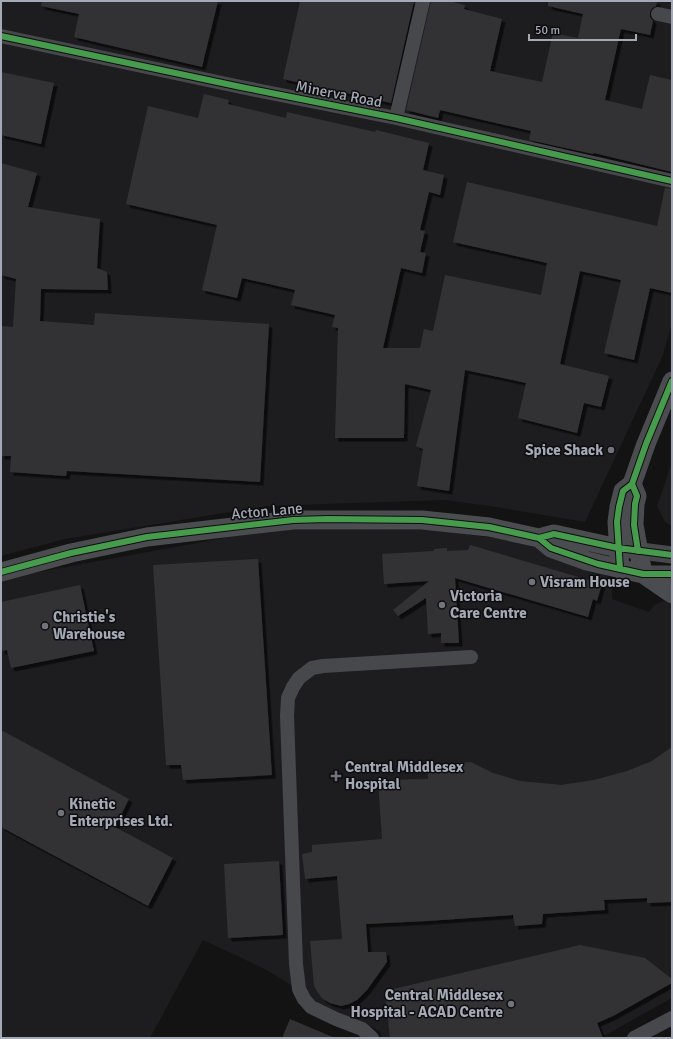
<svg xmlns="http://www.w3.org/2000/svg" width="673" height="1039" viewBox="0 0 673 1039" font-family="Signika,sans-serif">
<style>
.built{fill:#1d1d1f}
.building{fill:#323234;filter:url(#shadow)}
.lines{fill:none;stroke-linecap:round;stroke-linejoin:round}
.minor{stroke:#47484c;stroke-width:14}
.tertiary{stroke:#47484c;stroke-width:17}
.secondary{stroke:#4b4c50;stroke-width:19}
.cycleway-casing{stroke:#0d0d0f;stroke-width:8}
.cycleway{stroke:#469c4c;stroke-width:6}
.poi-dot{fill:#71747c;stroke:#0d0d0f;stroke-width:1.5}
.labels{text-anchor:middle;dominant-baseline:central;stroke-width:3;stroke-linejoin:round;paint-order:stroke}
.street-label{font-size:15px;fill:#a3a9b5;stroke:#0d0d0f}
.poi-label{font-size:15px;font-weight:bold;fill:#a3a9b5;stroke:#0d0d0f;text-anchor:start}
</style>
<defs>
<filter id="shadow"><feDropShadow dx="3.5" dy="3.5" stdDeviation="0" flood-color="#0009"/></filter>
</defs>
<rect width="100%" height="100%" fill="#131313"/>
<!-- built -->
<path class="built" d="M1 1H672V323L663 355 585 522 490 506 444 500 267 506 65 539 1 556Z
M672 462V526L665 522 657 506Z
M269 530H435L533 543 610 577 612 584V599L649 612 654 605 664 601 672 605V998L600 1038H382L380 1031 320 1004 267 970 203 940 150 1038H1V579L76 565Z"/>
<!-- building -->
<path class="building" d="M42 1H218L202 67 74 37 79 14 41 6Z
M300 1H414L391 103 283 79Z
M431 1H448L465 5 464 9 502 19 490 71 542 82 553 33 578 38 583 14 548 6V1H657L656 6 652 8 650 12V17L653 21 650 35 621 29 605 100 642 109 650 75 672 80V172L594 153 593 154 529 140 531 131 440 110 438 118 406 110Z
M1 72 54 83 41 144 1 135Z
M204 94 229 100 228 104 286 118 287 112 375 132 376 130 429 143 423 170 444 175 440 195 429 192 420 230 425 231 420 252 426 253 422 273 401 268 383 348H420L424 329 433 331 445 275 541 295 547 263 453 242 467 182 657 226 665 188 672 189V293L650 288 634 360 604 353 621 280 580 271 560 364 609 376 601 407 584 403 577 433 518 418 526 383 465 370 449 491 417 486 423 449 416 446 431 390 405 384 404 438H335L338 328 332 327 335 315 291 305 295 290 242 278 237 298 202 290 217 225 126 204 148 106 198 118Z
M1 163 37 173 28 207 100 219 97 268 107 272 108 290 41 289 40 321 94 325 95 313 269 324 260 482 67 471 66 476 10 472 11 456H1V326L13 327 16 279 1 275Z
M470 545 602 584 597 601 593 599 588 617 455 578 459 643H441V633L428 634 426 598 398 616 393 610 429 581 384 584 382 554 434 551V549L447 548V551L468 550Z
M258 559 272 775 183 780 181 765H166L153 565Z
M80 585 94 651 11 668 7 650 1 651V602Z
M1 730 129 799 115 827 173 858 148 906 1 827Z
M672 747V902L647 903V898L604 900 605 910 543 914 542 924 515 926 513 915 428 921 366 924 368 952H386L387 962 367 990 357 1000 349 1004 341 1006 330 1003 323 999 318 993 314 986 310 941 342 939 337 876 305 879 302 854 312 852V845L382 839 378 780 428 779 427 765 471 762 493 773 520 781 561 785 594 780 627 771 652 761Z
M279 861 283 935 228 938 224 864Z
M580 945 645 958 672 979V983L613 1016 597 1023 603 1038H390L385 991Z
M290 1019 335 1038H282Z"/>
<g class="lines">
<!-- minor -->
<path class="minor" d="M658 14 672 17
M1 36 241 87 396 118 672 181
M396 118 423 1
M372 1038 362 1029 336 1019 311 1007 304 999 299 989 296 964 287 716 288 698 293 687 299 678 312 668 323 666 471 657
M634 1038 672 1018"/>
<!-- tertiary -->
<path class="tertiary" d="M618 548 672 555
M643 574H672"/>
<!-- secondary -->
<path class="secondary" d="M632 484 637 496 635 504 634 525 643 574
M539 538 554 534 618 548
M620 569 617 522 619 507 623 491 632 484 646 444 672 381
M1 572 71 553 147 537 293 520H422L489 527 539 538 551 548 587 561 643 574 672 594"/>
<defs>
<path id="cycleway" d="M1 36 241 87 396 118 672 181
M632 484 637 496 635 504 634 525 638 551
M539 538 554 534 618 548 672 555
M620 569 617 522 619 507 623 491 632 484 646 444 672 381
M1 572 71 553 147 537 293 520 328 519 422 520 489 527 539 538 551 548 598 564 643 574H672"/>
</defs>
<!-- cycleway casing -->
<use href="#cycleway" class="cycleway-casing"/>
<!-- cycleway -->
<use href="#cycleway" class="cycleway"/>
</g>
<!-- markers -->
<g class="poi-dot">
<circle cx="611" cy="450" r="4"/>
<circle cx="532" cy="582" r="4"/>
<circle cx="442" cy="605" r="4"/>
<circle cx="45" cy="626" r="4"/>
<path d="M334 770h4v4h4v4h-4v4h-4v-4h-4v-4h4z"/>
<circle cx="61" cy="813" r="4"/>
<circle cx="511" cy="1004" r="4"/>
</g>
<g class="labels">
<!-- street labels -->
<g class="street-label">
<text transform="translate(339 94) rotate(11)">Minerva Road</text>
<text transform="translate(267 511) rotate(-5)">Acton Lane</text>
</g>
<!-- poi labels -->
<g class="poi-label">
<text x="603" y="450" text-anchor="end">Spice Shack</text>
<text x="540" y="582">Visram House</text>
<text x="450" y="596">Victoria<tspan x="450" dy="17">Care Centre</tspan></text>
<text x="53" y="617">Christie's<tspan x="53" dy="17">Warehouse</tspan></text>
<text x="345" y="767">Central Middlesex<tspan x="345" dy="17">Hospital</tspan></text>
<text x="69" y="804">Kinetic<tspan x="69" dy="17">Enterprises Ltd.</tspan></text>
<text x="503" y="995" text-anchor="end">Central Middlesex<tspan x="503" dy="17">Hospital - ACAD Centre</tspan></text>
</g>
</g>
<!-- border -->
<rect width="673" height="1039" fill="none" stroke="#a3a9b5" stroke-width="4"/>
<!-- scale -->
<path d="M529 34v6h107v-6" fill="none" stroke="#a3a9b5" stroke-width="2"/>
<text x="535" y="34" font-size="12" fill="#a3a9b5" stroke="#0d0d0f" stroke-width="3" paint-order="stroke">50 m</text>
</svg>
